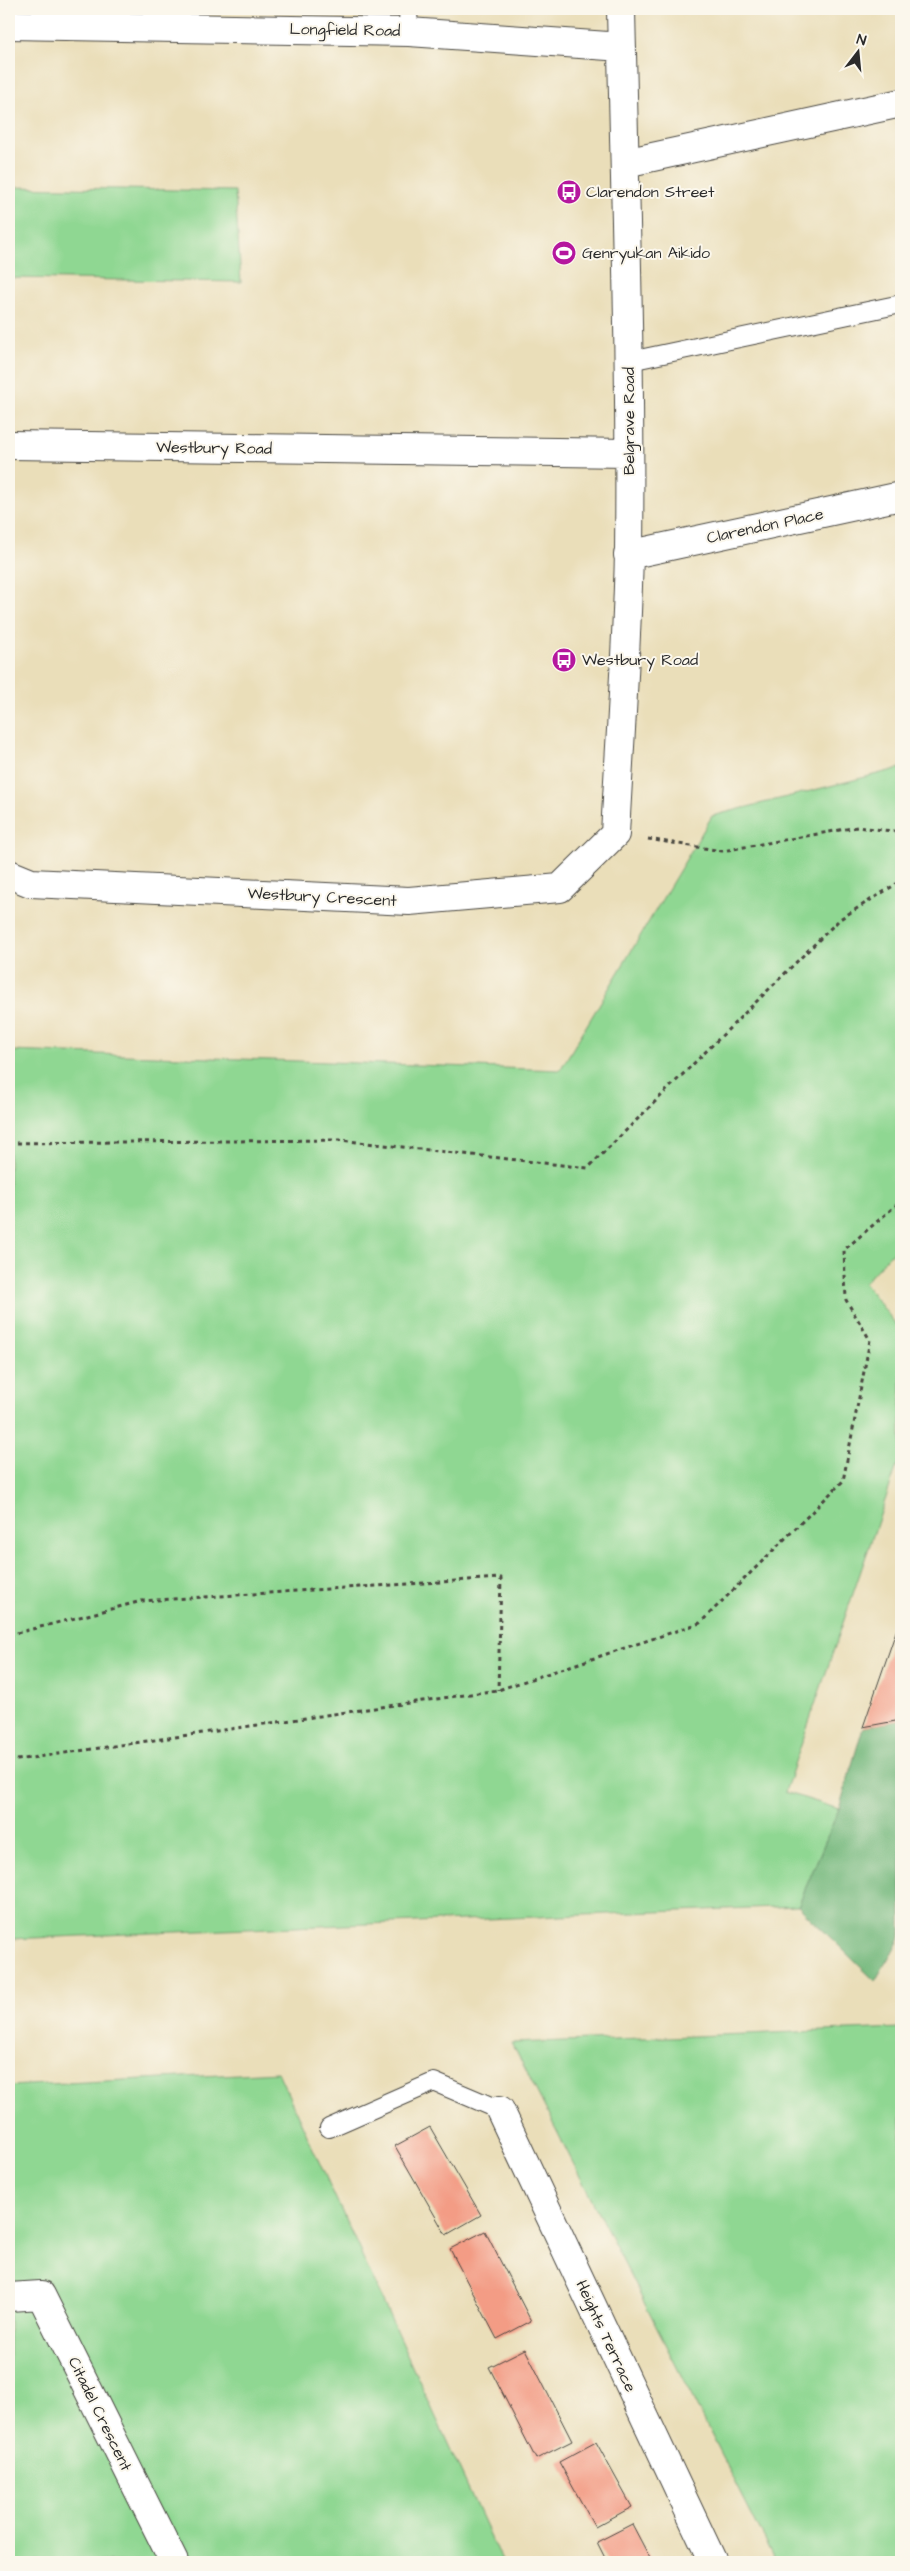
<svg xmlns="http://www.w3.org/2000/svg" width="910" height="2571" viewBox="0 0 910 2571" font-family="'Architects Daughter',sans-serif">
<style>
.green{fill:#8fd792;stroke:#5d815e}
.forest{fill:#73b87c;stroke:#4f7254}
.building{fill:#f39c85}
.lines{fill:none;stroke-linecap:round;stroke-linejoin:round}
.service-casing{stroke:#484640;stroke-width:20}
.minor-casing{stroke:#484640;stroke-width:30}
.path{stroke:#484640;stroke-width:3;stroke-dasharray:4 4;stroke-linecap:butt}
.service{stroke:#fff;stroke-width:18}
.minor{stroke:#fff;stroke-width:28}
.labels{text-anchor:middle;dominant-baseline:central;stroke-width:4;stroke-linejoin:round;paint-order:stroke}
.street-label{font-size:16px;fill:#2b2b2b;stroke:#fbf7ec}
.poi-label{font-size:16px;fill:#2b2b2b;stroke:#fbf7ec;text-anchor:start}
</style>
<rect width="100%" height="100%" fill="#fbf7ec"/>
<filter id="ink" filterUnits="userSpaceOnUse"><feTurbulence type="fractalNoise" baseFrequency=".02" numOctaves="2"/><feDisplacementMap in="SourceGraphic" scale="10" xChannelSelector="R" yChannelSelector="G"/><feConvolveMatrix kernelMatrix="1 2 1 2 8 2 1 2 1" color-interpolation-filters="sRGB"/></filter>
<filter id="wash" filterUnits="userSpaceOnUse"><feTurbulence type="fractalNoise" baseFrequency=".0096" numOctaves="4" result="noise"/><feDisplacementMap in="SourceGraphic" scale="20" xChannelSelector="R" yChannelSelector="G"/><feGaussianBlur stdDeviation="1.12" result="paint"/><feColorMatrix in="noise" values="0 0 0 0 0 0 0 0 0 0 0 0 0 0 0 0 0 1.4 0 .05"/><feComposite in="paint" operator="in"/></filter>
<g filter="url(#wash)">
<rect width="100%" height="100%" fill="#eadeb9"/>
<!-- green -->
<path class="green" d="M9 187 235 191 241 282 9 278Z
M901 768V1243L864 1283 901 1331V1454L785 1792 839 1809 798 1906 9 1939V1051L560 1070 712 816Z
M901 2028V2562H776L512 2043Z
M278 2072 502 2562H9V2086Z"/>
<!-- forest -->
<path class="forest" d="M901 1720V1937L875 1981 798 1906 839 1809 863 1727Z"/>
<g id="blocks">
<!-- building -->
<path class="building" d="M901 1617V1720L863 1727Z
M430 2127 481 2215 446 2235 395 2146Z
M485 2231 531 2321 497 2339 450 2249Z
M525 2349 572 2441 536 2459 489 2367Z
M596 2442 632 2507 595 2527 559 2462Z
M632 2524 652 2562H607L597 2542Z"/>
</g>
</g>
<g filter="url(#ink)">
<use href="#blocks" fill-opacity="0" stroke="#484640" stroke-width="1"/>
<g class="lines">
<defs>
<path id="service" d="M408 9 409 32
M630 361 901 304
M329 2128 434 2082 500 2110"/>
<path id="minor" d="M9 25 409 32 622 47
M625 163 901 103
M9 445 629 453
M628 555 901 496
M9 874 31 883 409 901 560 888 615 834C620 740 627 646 629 552 631 371 625 190 621 9
M500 2110 713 2562
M9 2297 41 2295 174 2562"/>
</defs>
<!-- service casing -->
<use href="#service" class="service-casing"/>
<!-- minor casing -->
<use href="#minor" class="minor-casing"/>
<!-- path -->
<path class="path" d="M648 839 722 851 857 827 901 832
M9 1143 340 1140 588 1168 840 919 901 881
M9 1635 142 1601 501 1578 498 1690
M9 1758 17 1760 498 1690 700 1623 843 1481 870 1340 846 1300 844 1250 901 1201"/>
<!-- service -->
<use href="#service" class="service"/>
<!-- minor -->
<use href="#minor" class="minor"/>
</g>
</g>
<!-- icons -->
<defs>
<symbol id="bus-disc" viewBox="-11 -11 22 22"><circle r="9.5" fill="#b5179e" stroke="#fbf7ec"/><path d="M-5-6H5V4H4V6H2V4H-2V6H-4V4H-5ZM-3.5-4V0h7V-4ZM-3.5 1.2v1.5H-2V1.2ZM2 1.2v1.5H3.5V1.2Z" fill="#fff"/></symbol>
<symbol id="stadium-disc" viewBox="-11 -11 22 22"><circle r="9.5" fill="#b5179e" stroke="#fbf7ec"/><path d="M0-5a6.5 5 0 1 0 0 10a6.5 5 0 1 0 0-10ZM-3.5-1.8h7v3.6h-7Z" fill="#fff"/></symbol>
</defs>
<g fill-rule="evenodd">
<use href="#bus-disc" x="555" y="178" width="28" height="28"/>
<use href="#stadium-disc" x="550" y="239" width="28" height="28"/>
<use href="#bus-disc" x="550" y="646" width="28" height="28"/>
</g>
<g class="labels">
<!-- street labels -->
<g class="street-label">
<text transform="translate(345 30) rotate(1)">Longfield Road</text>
<text transform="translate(629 421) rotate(-90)">Belgrave Road</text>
<text transform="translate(214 448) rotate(1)">Westbury Road</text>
<text transform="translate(765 526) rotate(-12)">Clarendon Place</text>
<text transform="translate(322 897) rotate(3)">Westbury Crescent</text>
<text transform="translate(606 2336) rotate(65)">Heights Terrace</text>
<text transform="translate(100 2414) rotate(64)">Citadel Crescent</text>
</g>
<!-- poi labels -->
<g class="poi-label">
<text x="586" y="192">Clarendon Street</text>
<text x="582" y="253">Genryukan Aikido</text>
<text x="582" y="660">Westbury Road</text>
</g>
</g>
<!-- margin -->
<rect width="910" height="2571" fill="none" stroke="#fbf7ec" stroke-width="30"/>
<!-- north arrow -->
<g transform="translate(858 52) rotate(16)" stroke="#fbf7ec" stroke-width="4" paint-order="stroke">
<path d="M0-4L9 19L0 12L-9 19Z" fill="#2b2b2b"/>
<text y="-8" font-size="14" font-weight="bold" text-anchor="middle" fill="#2b2b2b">N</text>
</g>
</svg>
